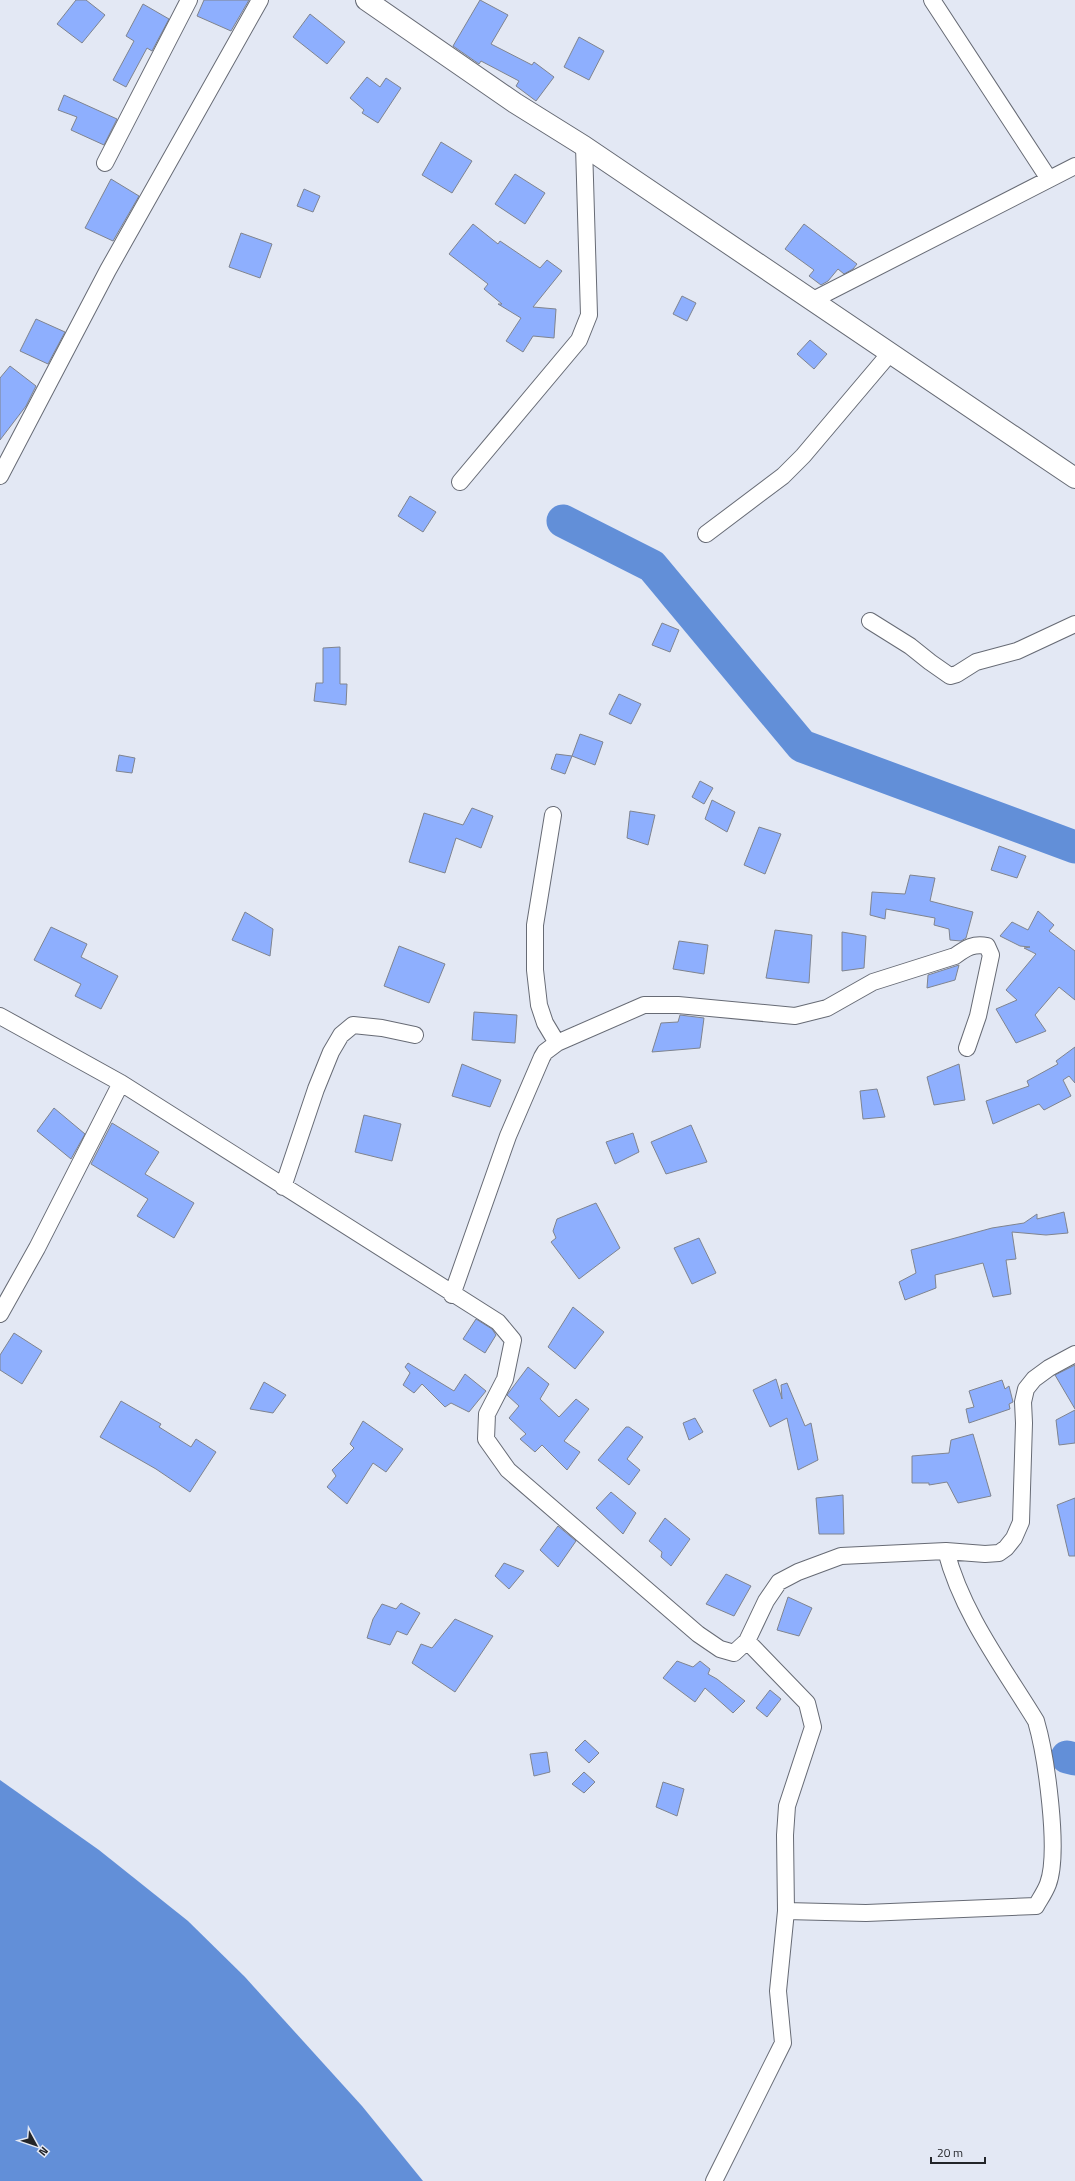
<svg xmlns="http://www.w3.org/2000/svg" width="1075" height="2181" viewBox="0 0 1075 2181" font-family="'Titillium Web',sans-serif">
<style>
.water{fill:#628fd8}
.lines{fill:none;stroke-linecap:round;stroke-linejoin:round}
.river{stroke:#628fd8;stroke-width:33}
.building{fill:#8eaffe;stroke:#7f848f}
.minor-casing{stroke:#676b75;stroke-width:18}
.tertiary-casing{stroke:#676b75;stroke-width:22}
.minor{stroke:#fff;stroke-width:16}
.tertiary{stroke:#fff;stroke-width:20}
</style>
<rect width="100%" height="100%" fill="#e3e8f4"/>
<!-- water -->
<path class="water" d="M0 1780 99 1850 188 1921 245 1977 362 2106 423 2181H0Z"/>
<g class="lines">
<!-- river -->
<path class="river" d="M563 521 652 566 802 746 1075 847
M1067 1757 1075 1759"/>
</g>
<!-- building -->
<path class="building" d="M76 0H86L105 15 82 43 57 24Z
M204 0H249L231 31 197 16Z
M480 0 508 15 491 44 532 65 534 62 554 77 536 101 516 86 519 81 481 61 479 64 453 46Z
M143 4 169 19 152 51 147 48 126 87 113 80 134 41 126 36Z
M310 14 345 42 327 64 293 37Z
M579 37 604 51 589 80 564 67Z
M367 77 380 87 386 78 401 88 378 123 362 113 364 110 350 98Z
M64 95 117 119 104 145 71 130 77 117 58 110Z
M441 142 472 161 452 193 422 175Z
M515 174 545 193 525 224 495 204Z
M111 179 139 196 113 241 85 228Z
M304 189 320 196 313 212 297 206Z
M473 224 498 244 500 241 540 268 547 260 562 271 533 307 556 309 554 338 533 336 523 352 506 341 521 318 498 304H502L484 289 488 284 449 254Z
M804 224 857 264 853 269 844 274 838 269 828 281 821 285 809 276 814 270 785 249Z
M241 233 272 244 260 278 229 267Z
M682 296 696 303 687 321 673 314Z
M36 319 65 332 48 364 20 351Z
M810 340 827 354 814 369 797 354Z
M10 366 36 386 26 406 0 440V378Z
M410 496 436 512 423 532 398 516Z
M662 623 679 630 670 652 652 645Z
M340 647V684H347L346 705 314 701 316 683H323V648Z
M619 694 641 704 631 724 609 714Z
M580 734 603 742 595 765 572 756Z
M556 754 572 756 565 774 551 769Z
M119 755 135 758 132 773 116 771Z
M700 781 713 788 704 804 692 797Z
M712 800 735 812 727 832 705 819Z
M472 808 493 816 481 848 456 838 445 873 409 862 424 813 463 825Z
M630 811 655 815 648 845 627 838Z
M759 827 781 834 765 874 744 865Z
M999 846 1026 856 1017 878 991 870Z
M910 875 935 878 930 901 973 912 966 938 961 941 950 940 949 929 934 925 935 918 886 909 885 919 870 915 872 892 905 894Z
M1038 911 1054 925 1049 931 1075 951V1000L1059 987 1035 1015 1046 1031 1016 1043 996 1009 1017 1000 1006 990 1036 954 1024 948 1030 947 1020 946 1000 936 1012 922 1028 930Z
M245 912 273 929 270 956 232 940Z
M51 927 87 944 81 957 118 976 101 1009 75 996 81 984 34 960Z
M775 930 812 935 809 983 766 978Z
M842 932 866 936 864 968 842 971Z
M679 941 708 945 704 974 673 969Z
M399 946 445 964 429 1003 384 986Z
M959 965 955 980 927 988 928 975Z
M474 1012 517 1015 515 1043 472 1040Z
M680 1015 704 1018 700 1048 652 1052 661 1023 678 1022Z
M1075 1047V1083L1069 1076 1063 1080 1071 1096 1044 1110 1039 1104 993 1124 986 1101 1029 1086 1027 1081 1058 1064 1056 1061Z
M462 1064 501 1080 490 1107 452 1096Z
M959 1064 965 1100 934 1105 927 1077Z
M877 1089 885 1117 863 1119 860 1091Z
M54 1108 85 1134 71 1159 37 1131Z
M364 1115 401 1124 392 1161 355 1152Z
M112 1123 159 1152 145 1174 194 1203 174 1238 137 1216 148 1199 91 1164Z
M691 1125 707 1162 666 1174 651 1142Z
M633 1133 639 1152 615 1164 606 1142Z
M596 1203 620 1248 579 1279 551 1242 556 1238 553 1231 557 1219Z
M1064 1212 1068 1233 1046 1235 1012 1232 1016 1259 1006 1260 1011 1294 993 1297 983 1263 935 1275 936 1288 905 1300 899 1282 916 1273 911 1250 992 1228 1024 1223 1037 1214V1219Z
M699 1238 716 1273 692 1284 674 1248Z
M573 1307 604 1332 575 1369 548 1347Z
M476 1319 492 1329 496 1335 485 1353 463 1339Z
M14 1333 42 1351 22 1384 0 1370V1355Z
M408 1363 454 1391 465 1374 486 1391 469 1412 451 1403 445 1407 422 1384 414 1393 403 1385 410 1373 405 1367Z
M1075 1365V1409L1055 1375Z
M528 1367 549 1384 540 1399 559 1417 576 1399 589 1409 564 1441 580 1452 567 1470 542 1445 535 1452 520 1439 526 1434 509 1418 519 1406 507 1395Z
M776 1379 782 1399 781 1385 787 1383 805 1426 811 1423 818 1460 798 1470 787 1418 770 1427 753 1390Z
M1002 1380 1005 1389 1009 1386 1013 1402 1009 1404 1010 1409 969 1423 966 1409 974 1407 969 1391Z
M264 1382 286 1395 273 1413 250 1409Z
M121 1401 161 1424 159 1427 191 1447 196 1439 216 1452 190 1492 156 1469 100 1437Z
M1075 1410V1443L1059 1445 1056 1420Z
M695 1418 703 1432 689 1440 683 1423Z
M363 1421 403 1449 386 1472 373 1463 347 1504 327 1487 336 1476 332 1470 354 1448 350 1444Z
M626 1427H629L643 1437 627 1459 640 1470 629 1485 598 1460Z
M973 1434 991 1496 958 1503 947 1482 929 1485V1483H912V1456L949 1453 951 1440Z
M611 1492 636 1513 623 1534 596 1508Z
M843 1495 844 1534H819L816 1498Z
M1075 1498V1556H1069L1057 1505Z
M665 1518 690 1539 671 1566 661 1557 662 1552 649 1541Z
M558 1526 576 1541 558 1567 540 1550Z
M504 1563 524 1571 509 1589 495 1576Z
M726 1574 751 1586 734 1616 706 1604Z
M788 1597 812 1608 799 1636 777 1630Z
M401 1603 420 1613 407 1635 397 1631 390 1645 367 1638 373 1619 382 1604 396 1609Z
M455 1619 493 1636 455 1692 412 1663 421 1644 432 1648Z
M677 1661 693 1667 700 1661 710 1669 708 1674 717 1679 745 1701 733 1713 705 1688 695 1702 663 1678Z
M770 1690 781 1699 767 1717 756 1708Z
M585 1740 599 1753 589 1763 575 1750Z
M547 1752 550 1772 534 1776 530 1754Z
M584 1772 595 1782 584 1793 572 1784Z
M663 1782 684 1789 677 1816 656 1807Z"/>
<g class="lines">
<defs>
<path id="minor" d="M932 0 1049 179
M105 163 189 0
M813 300 1075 166
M0 476 108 270 260 0
M460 482 579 340 589 315 584 146
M706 534 783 476 803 456 891 352
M870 621 910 646 930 662 950 676 957 674 976 662 1017 651 1075 624
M553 815 535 925V970L539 1005 545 1023 557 1043
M0 1016 121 1083 498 1322 513 1340 505 1379 487 1414 486 1439 508 1470 698 1634 720 1649 734 1653 747 1641 766 1601 779 1582 798 1572 841 1556 946 1551 985 1554 999 1553 1006 1548 1014 1538 1021 1522 1024 1423 1023 1402 1026 1389 1034 1379 1049 1368 1075 1354
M283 1187 316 1089 331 1052 341 1035 353 1025 382 1028 415 1035
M452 1295 508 1136 542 1057 545 1052 557 1043 644 1005H678L795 1016 827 1008 873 982 955 956C966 948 974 943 987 946L991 955 978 1016 967 1048
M0 1314 37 1248 121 1083
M747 1641 807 1703 813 1727 787 1806 785 1835 786 1911
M714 2181 783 2043 778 1991 786 1911 866 1913 1036 1906C1040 1899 1045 1892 1048 1884 1060 1852 1046 1755 1036 1721 1003 1667 962 1613 946 1551"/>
<path id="tertiary" d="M366 0 515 103 584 146 1075 478"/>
</defs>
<!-- minor casing -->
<use href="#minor" class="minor-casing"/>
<!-- tertiary casing -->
<use href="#tertiary" class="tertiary-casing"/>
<!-- minor -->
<use href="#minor" class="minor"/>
<!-- tertiary -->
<use href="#tertiary" class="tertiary"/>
</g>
<!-- north arrow -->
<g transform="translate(36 2145) rotate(130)" stroke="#e3e8f4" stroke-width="3" paint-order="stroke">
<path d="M0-3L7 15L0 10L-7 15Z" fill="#232529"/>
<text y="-6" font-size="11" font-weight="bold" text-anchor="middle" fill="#232529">N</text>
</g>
<!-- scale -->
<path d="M931 2157v6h54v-6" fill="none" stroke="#232529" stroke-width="2"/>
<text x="937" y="2157" font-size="12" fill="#232529" stroke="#e3e8f4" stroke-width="3" paint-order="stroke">20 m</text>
</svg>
